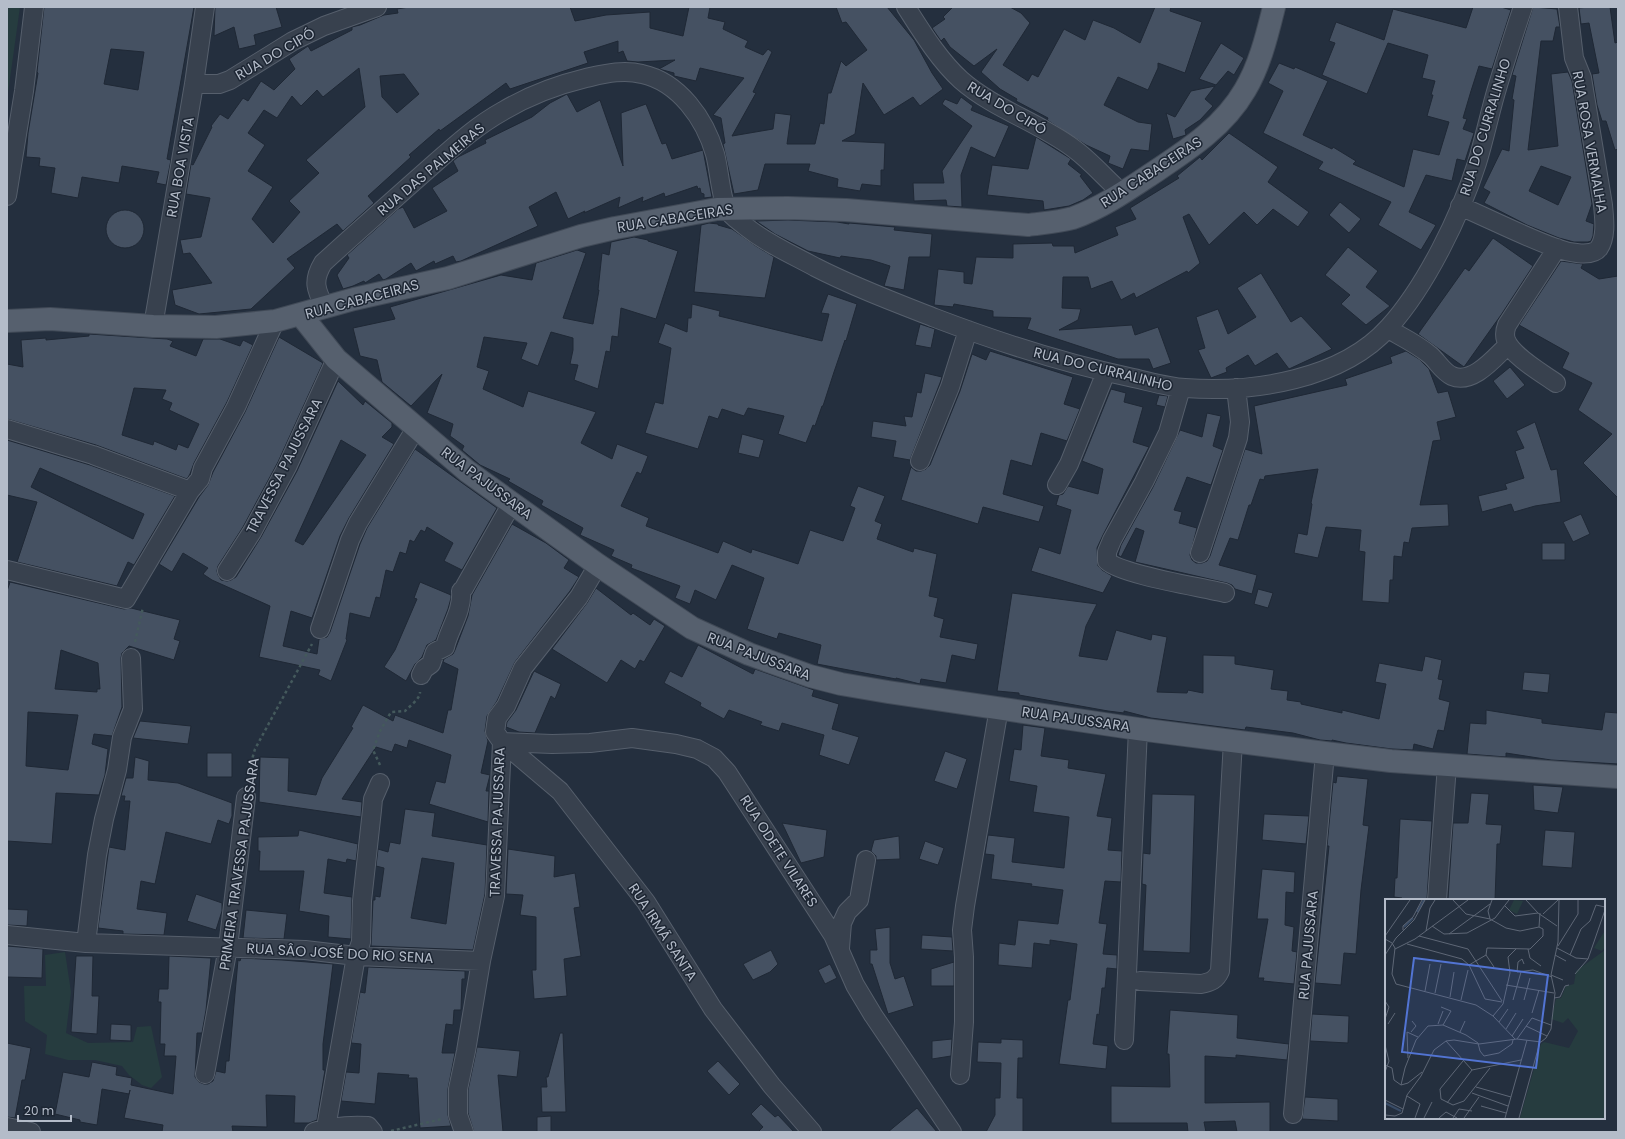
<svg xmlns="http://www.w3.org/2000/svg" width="1625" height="1139" viewBox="0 0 1625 1139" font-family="Poppins,sans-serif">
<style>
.green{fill:#263c3f}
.building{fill:#455162;stroke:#1f2835;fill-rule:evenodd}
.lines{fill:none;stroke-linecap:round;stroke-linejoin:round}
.minor-casing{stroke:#565f6c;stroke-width:20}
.major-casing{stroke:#414a57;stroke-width:24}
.path{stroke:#44595c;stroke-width:2.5;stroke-dasharray:3 3;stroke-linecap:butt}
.minor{stroke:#38414e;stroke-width:18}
.major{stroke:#56606e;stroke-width:22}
.labels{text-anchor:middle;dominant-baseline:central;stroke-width:3;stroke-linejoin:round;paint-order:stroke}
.street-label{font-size:14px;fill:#b4bcc9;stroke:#1d2633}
.inset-river{fill:none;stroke:#394c67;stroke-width:2}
.inset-road{fill:none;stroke:#5e6776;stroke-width:1}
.view{fill:#5274d3;fill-opacity:0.15;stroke:#5274d3;stroke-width:2}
.inset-edge{fill:none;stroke:#b4bcc9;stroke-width:2}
</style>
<rect width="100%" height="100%" fill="#242f3e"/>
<!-- green -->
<path class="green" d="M7 7H20L7 100Z
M65 952 71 992 66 1033 88 1043 133 1042 137 1027 151 1026 162 1077 151 1088 142 1085 129 1075 122 1066 95 1060H68L45 1054 47 1035 25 1021 24 986H46L45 955Z"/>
<!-- building -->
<path class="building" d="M44 7H194L167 159 171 160 166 185 156 183 159 172 122 166 119 183 82 177 78 198 51 193 55 168 39 166 40 158 26 157 28 133 38 73 37 72ZM111 49 144 52 138 90 104 84Z
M215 7H276L282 27 254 35 256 45 239 49 234 27 214 36Z
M409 7H570L575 21 606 15 650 12V28L683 36 689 7H710L708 18 725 22 723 29 748 41 745 47 763 55 768 49 772 52 753 92 756 93 732 136 773 129 775 113 791 115 787 144H815L820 123 824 124 828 93H831L841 61 846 66 867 50 846 22 842 23 836 7H887L914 40 932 73 943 89 920 106 913 97 884 115 863 83 855 134 842 141 885 143 884 170H881V186L862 184 860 191 837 187 838 179 808 171 810 164H765L758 190 734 194 723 144 725 143 721 118 713 115 744 78 700 68 696 81 674 76V73L659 69 675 60 638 62 627 61 623 51 618 53V41L584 52 588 63 510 89 506 83 440 131 439 129 409 155 411 157 368 196 374 203 343 231 337 224 287 259 295 268 251 309 199 314 175 305 172 290 212 283 190 253 183 254 180 240 201 237 210 198 186 194 191 164 193 165 212 127 211 126 220 114 228 119 243 98 248 101 261 81 274 90 295 69 289 59 308 46 311 51 352 30V27L360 25 384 15 398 13 397 9ZM359 68 365 107 306 160 319 173 289 201 300 212 273 243 252 219 273 187 248 171 265 145 248 133 264 110 277 118 292 96 301 106 317 90 323 97ZM404 74 419 94 397 113 382 97 380 76Z
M953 7H1010L1021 13 1030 23 1003 65 1028 81 1032 74 1038 77 1064 29 1085 40 1093 20 1114 28 1140 43 1155 7H1171L1170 11 1202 22 1185 73 1158 63V68L1148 90 1118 77 1104 105 1138 122 1152 124 1149 151 1131 149 1123 169 1108 163 1110 156 1086 145 1047 120 1048 118 1016 101 1017 99 1000 89 981 72 997 49 974 66 950 47 944 38 941 41 932 28 945 19 943 17Z
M1473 7H1501L1511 10 1492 69 1479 66 1471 91 1463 118 1467 119 1463 129 1474 133 1465 161 1457 159 1452 181 1426 175 1409 212 1436 225 1421 250 1378 225 1391 202 1318 169 1323 162 1263 133 1283 91 1268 83 1279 63 1294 69 1295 67 1328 81 1303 135 1332 149 1333 147 1356 161 1353 164 1404 187 1413 149 1439 155 1449 122 1427 116 1433 95H1431L1435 81 1422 78 1428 55 1388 43 1367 94 1322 75 1335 43 1329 41 1336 22 1384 40 1393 9 1466 28Z
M1533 7 1557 9 1560 27H1556L1553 41H1541L1528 150 1558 146 1551 74 1568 72 1572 81 1592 204 1586 221 1594 224 1593 236 1591 241 1588 242H1574L1559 238 1527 225 1484 203 1490 192 1483 188 1502 149 1509 151 1514 100 1512 99 1516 76 1512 75ZM1541 166 1571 177 1558 205 1529 191Z
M1589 7H1610L1615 43 1618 42V149L1615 150 1606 121H1602L1597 105 1592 74 1599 73 1589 23 1581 24 1579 8Z
M1221 43 1244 58 1234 75 1228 71 1216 85 1199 79Z
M1215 86 1205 99 1213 106 1200 120 1185 130 1186 135 1173 139 1166 113 1175 117 1191 91Z
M567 94 577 112 600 100 623 166 621 113 646 104 662 144 666 143 672 159 703 150 712 197 704 198V194L701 193 700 188 698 189 697 186 665 197 664 193 642 202 643 197 618 208 620 197 584 213 585 211 568 219 556 192 529 207 538 226 461 261 456 262 453 256 435 264 434 261 416 271 411 263 386 279 383 280 379 274 365 283 364 281 353 286 343 289 337 275 349 258 347 255 398 209 403 207 414 228 447 211 432 188 458 171 453 161 458 157 486 143 485 140 532 117 550 103Z
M961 97 973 106 971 110 1009 126 995 158 971 147 961 175 962 207 947 206 946 200 914 201 913 183H944L942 171 972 126 942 104 945 99 957 104Z
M1229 133 1278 167 1268 182 1309 212 1298 227 1273 209 1257 225 1244 212 1209 245 1189 214 1183 217 1200 263 1188 273 1187 271 1136 298 1134 293 1121 300 1112 281 1091 289 1088 277H1063L1062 308 1081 309 1078 320 1059 330 1132 325 1135 335 1158 327 1171 363 1153 369 1149 359H1118L1027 329 1031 318 993 317V311L954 304 953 307 934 305 938 269 964 272V283L972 284 976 257 1013 258V244L1052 243 1053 246H1074L1075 253 1118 235 1115 227 1136 219 1130 208 1179 178 1177 176 1200 157 1202 160Z
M1036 137 1071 159 1068 164 1082 175 1080 176 1093 193 1083 200 1069 206 1044 210 1043 201 987 195 992 165 1028 169Z
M1340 202 1361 219 1349 233 1329 215Z
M106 229a19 19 0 1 1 38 0a19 19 0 1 1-38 0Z
M788 220 837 222 849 224V223L895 227 894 230 932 234 930 257H909L904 290 884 286 890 266 871 260 841 256 840 258 808 251 775 234 756 221Z
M709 223 718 224V225L732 229 756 246 774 257 765 298 694 292 701 225Z
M634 237 648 240V241L678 251 656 319 621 308 618 337 612 336 610 352 606 351 598 389 574 380 578 365 570 364 573 350V338L551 332 538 366 521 359 527 343 484 337 477 367 489 371 483 389 523 407 528 391 596 412 581 443 612 459 617 444 648 456 641 474 637 472 621 506 649 518 646 526 718 553 723 541 751 553 752 549 798 564 810 530 843 541 855 508 850 506 858 486 885 496 875 521 882 524 877 539 913 552 914 548 937 554 929 596 938 598 934 616 944 619 940 637 978 644 975 660 952 655 946 683 921 679 920 684 896 678V679L817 664 821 645 779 633 777 639 747 629 764 578 732 565 716 600 695 590 690 604 675 598 680 586 631 568 632 565 611 556 614 550 580 535 583 528 541 505 543 501 508 481 510 479 480 465 462 450 464 446 450 436 453 424 427 413 442 374 411 406 382 382 377 360 360 356 353 328 395 319 390 307 501 275 532 280 536 263 577 250 586 253 563 318 593 324 599 290H598L602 253 609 255 611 242Z
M1493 238 1533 266 1501 315 1464 367 1418 334 1465 268 1469 271Z
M1348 247 1378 271 1366 287 1390 306 1366 325 1341 304 1350 295 1325 275Z
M1561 261 1583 264 1581 268 1599 279 1618 276V498L1583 463 1612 434 1578 410 1592 383 1562 368 1569 353 1519 325Z
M1261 273 1291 322 1301 316 1332 349 1289 369 1277 353 1255 366 1248 355 1226 368 1227 372 1211 378 1198 350 1205 348 1196 317 1218 309 1228 334 1256 317 1237 288Z
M828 294 857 304 846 341 845 340 834 372 823 406H822L815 426 813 425 806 443 778 434 784 416 748 408 744 416 722 409 718 419 709 416 698 449 645 433 655 402 663 404 671 348 658 343 665 323 687 332 688 318H691L692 304 720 311 719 316 822 341 829 314 821 313Z
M920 324 935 329 931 348 915 345Z
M89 334 167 339 173 341 170 346 196 356 203 339H220L240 346 243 340 253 345 227 402 194 463 190 474 187 479 96 445 7 419V364L23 367 21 340 46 338V340L89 336ZM134 388 166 390 162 399 172 403 169 410 199 424 188 448 178 444 176 450 154 441 153 445 122 435Z
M279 337 323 363 278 462 243 527 218 566 217 571 218 575 221 580 227 581 231 580 236 577 261 537 297 471 338 381 363 405 365 401 392 423V427L382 437 394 444 349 518 340 536 312 618 291 611 283 646 317 654 319 639 327 637 330 632 360 544 367 528 415 449 497 508 462 570 444 561 453 543 427 527 425 532 421 530 414 542 410 540 406 554 400 552 393 572 386 570 380 598 376 597 370 618 350 613 346 639 347 640 331 681 318 675 320 670 259 657 270 606 212 580 203 574 208 568 183 553 172 572 159 564 199 497 208 485 213 472 245 412ZM341 440 366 455 303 545 295 541Z
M990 351 1073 377 1064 404 1080 409 1067 441 1041 433 1032 466 1011 460 1003 494 1044 506 1039 522 983 507 978 524 901 500 911 467 916 471H921L926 469 930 465 960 391 972 354 986 360Z
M1406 351 1419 359 1429 369 1438 393 1448 391 1456 417 1437 422 1441 440 1433 441 1420 505 1448 504 1449 526 1412 528 1409 543 1404 542 1402 557 1394 556 1393 580H1390L1389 603 1362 601 1365 552 1359 551 1361 530 1326 527 1318 558 1294 553 1298 533 1307 535 1312 504 1311 503 1318 469 1265 476 1264 480 1260 479 1251 505H1249L1238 540 1230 538 1219 565 1257 575 1252 594 1235 589 1232 585 1227 583 1135 562 1144 531 1136 528 1121 557 1118 555 1121 545 1153 487 1180 430 1202 437 1207 413 1221 416 1213 446 1223 450 1211 485 1187 477 1174 510 1182 512 1179 523 1197 528 1190 555 1192 560 1196 563H1202L1207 561 1210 556 1245 449 1262 454 1254 406 1347 385 1345 379 1392 363 1390 357Z
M1510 367 1525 385 1507 399 1493 381Z
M925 373 942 377 940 383 910 460 893 457 896 441 871 437 873 421 906 426 904 416 912 417 917 392 921 393Z
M1111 389 1126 393 1124 402 1143 407 1133 442 1149 447 1103 535 1097 548 1098 566 1102 570 1112 576 1103 593 1031 571 1039 547 1060 554 1071 510 1056 505 1059 495 1063 494 1068 486 1098 494 1103 469 1082 461Z
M1159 395 1168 396 1165 407 1156 405Z
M1535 422 1551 470 1557 469 1561 502 1535 506 1514 512 1511 504 1482 512 1478 496 1507 489 1505 484 1524 478 1515 451 1524 448 1516 431Z
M742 434 764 440 759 458 738 453Z
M7 440 90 465 175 496 134 565 128 562 117 586 17 562 37 502 7 495ZM40 468 144 514 133 539 31 487Z
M1581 514 1590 534 1573 542 1563 522Z
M512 524 546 543 569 560 564 568 579 577 570 591 515 662 497 701 487 716 485 731 488 741 481 773 490 775 486 791H489L488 822 429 804 436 781 445 783 451 755 409 740 407 748 395 744 392 752 376 747 342 799 362 802 361 817 259 802 260 757 289 758 288 791 316 795 322 778 353 728 351 727 363 705 393 721 395 715 443 733 448 710H451L458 669 443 662 444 659 453 654 455 650 468 616 472 595Z
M1542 543H1565V560H1542Z
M10 582 124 609 131 608 180 620 174 639 180 641 174 660 129 646 122 653 121 658 122 707 112 736 94 734 92 744 108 749 105 775 99 795 56 793 52 844 7 841V591ZM61 650 98 663 100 689H97V692L55 689ZM28 712 78 715 68 770 26 766Z
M420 582 451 595V598L448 609 436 640 427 645 422 657 415 664 406 681 384 667 395 650 417 599 414 598Z
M596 588 631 615 633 613 650 625 654 619 665 626 644 662 640 660 635 669 621 660 607 683 552 649 587 603Z
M1258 589 1273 593 1268 608 1254 604Z
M1012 593 1097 604 1086 626 1079 656 1107 660 1116 630 1151 640 1152 634 1167 637 1157 692 1187 693 1188 690 1203 693V655L1235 656V664L1274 670 1271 689 1288 691 1287 700 1301 702V704L1342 713V710L1379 719 1386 684 1375 682 1379 663 1422 671 1425 656 1442 660 1438 679 1443 680 1439 699 1450 702 1444 731 1438 730 1433 749 1414 744 1413 750 1392 749 1346 743 1332 740V741L1320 740 1293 733 1246 727 1245 730 1151 718 1124 711V713L1108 711 1019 695V693L997 691Z
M698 645 753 674 755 669 814 690 812 696 839 704 832 729 859 737 849 765 819 755 824 735 782 723 779 731 760 725 762 722 729 710 724 719 700 706 701 703 664 683 670 671 682 677Z
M534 671 561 684 555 699 551 696 535 733 519 732 506 727 507 722 516 710Z
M1524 672 1550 674 1548 693 1522 690Z
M1486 710 1542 719V723L1602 730 1605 712 1618 713V764L1551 760 1506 753V757L1467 754 1470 723 1486 724Z
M140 721 191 726 188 744 133 738Z
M1023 725 1045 728 1041 756 1069 760 1068 768 1106 774 1097 816 1112 818 1108 850 1122 851 1121 882 1105 881 1099 923 1107 924 1103 954 1117 955V969L1107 968 1105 988H1102L1099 1015 1097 1014 1093 1044 1108 1046 1106 1069 1059 1064 1068 1000H1070L1077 944 1050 940V945L1034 943 1032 968 998 965 999 943 1015 945 1018 920 1058 924 1063 890 1031 886 1032 884 991 879 994 855 985 854 988 835 1015 838 1012 862 1064 868 1069 817 1033 812 1037 786 1009 781 1014 749 1021 750Z
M945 751 967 759 957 789 934 781Z
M207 753H232V777H207Z
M135 757 149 761 148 780 178 783 232 803V816L229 824 218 820 211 844 166 832 155 884 141 881 137 909 167 913 164 935 123 934V931L98 928 109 847 125 850 130 801H124L125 796H121L126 778H133Z
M1337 776 1368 779 1363 825 1369 826 1361 890 1356 954 1344 953 1341 985 1315 983 1329 846H1327L1333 782 1336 783Z
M1533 785 1563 787 1558 813 1534 810Z
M1471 793 1489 794 1486 824 1502 825 1500 844H1497L1495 900 1448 899 1453 823H1468Z
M1152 794 1195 795 1190 953 1143 951 1146 885 1142 884 1143 853 1150 854Z
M405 809 435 813 432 836 487 845 485 894 473 950 371 946 373 900H375V896L380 897 384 868 376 866 378 849 388 852 390 842 400 844ZM422 858 454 863 446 924 411 918Z
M1264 814 1309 816 1306 844 1262 840Z
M1400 819 1432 821 1427 899 1402 900V898L1394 897 1395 878H1397Z
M782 823 827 830 824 857 801 863Z
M299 830 358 844 356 861 347 859 346 863 328 859 324 893 352 897 351 939 328 937 329 916 299 911 304 871H259L260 851H258V837L298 836Z
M1545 830 1575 832 1572 868 1542 866Z
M899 836 900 859 876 860V856L871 851 874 840Z
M925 841 944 848 938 865 919 859Z
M508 849 555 856 554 877 575 873 580 907 574 908 581 956 564 959 567 996 534 999 532 970H536V917L520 915 523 895 506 894Z
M1262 869 1295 872 1294 893 1286 892 1285 925 1294 927 1292 951 1297 952 1294 984 1263 981 1264 978H1258L1268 919H1257Z
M196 894 222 903V911L216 930 187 921Z
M7 909 28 910 27 926 7 925Z
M246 910 287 914 284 939 243 938Z
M890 927V963L895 979 904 976 914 1006 888 1014 872 964H870V950H877L875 929Z
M922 935 952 937 953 951 921 949Z
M7 946 43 949 42 978 7 977Z
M771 950 778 964 770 972 753 980 743 964Z
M76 956H93L92 996H99L97 1034 71 1032Z
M169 956 211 958 206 1010 202 1033H197L195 1077 199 1082 204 1084H208L213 1081 216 1071 225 1073 226 1061H229L238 960 240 961 241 958 282 960 333 964 323 1044V1070H325L317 1120 309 1123H294L295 1096 266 1095 267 1127 232 1126 233 1132H162L163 1125 124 1118 130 1090 129 1094 102 1089 97 1125 80 1122V1120L55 1114 63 1072 89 1077 92 1062 117 1067 116 1075 132 1078 131 1085 173 1094 176 1056H164L165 1044H160L161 1002H158L159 989H168Z
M954 962V986H931V969Z
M830 964 837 978 825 984 818 970Z
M368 967 465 971V979H462L461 1010H454L453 1025 446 1024 442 1053H455L448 1089V1115L451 1126 420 1128 417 1078H408L409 1075 378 1073 375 1104 341 1101 346 1072 359 1073 361 1044 351 1043 360 992 365 993Z
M1170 1010 1238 1015 1237 1038 1289 1044 1287 1060 1236 1055V1058L1205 1056V1103L1270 1102V1132H1237L1235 1121 1204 1122 1206 1132H1188L1187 1123H1111V1086L1170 1087 1169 1054H1167Z
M1312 1014 1349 1016 1348 1043 1310 1041Z
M111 1024 131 1025V1041L110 1040Z
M560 1033H563L566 1112H542L541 1087H547L546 1077H548Z
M952 1039 951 1056 932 1059V1041Z
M1001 1039 1023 1040V1058H1018L1017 1098H1023V1132H986L995 1115V1098H1000L1001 1063 977 1062 978 1042 1001 1043Z
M7 1043 31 1048 25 1080H22L15 1118 7 1117Z
M477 1047 520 1051 517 1077 498 1075 503 1132H474L468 1113V1090Z
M718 1061 740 1084 729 1095 707 1071Z
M1305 1097 1338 1099V1121L1302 1119Z
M761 1104 775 1117 778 1115 794 1132H758L763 1127 751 1114Z
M917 1108 937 1132H888Z
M551 1116V1132H537V1117Z"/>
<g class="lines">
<defs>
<path id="minor" d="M906 7C922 32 939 60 961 80 994 109 1038 122 1073 148 1091 161 1106 179 1122 193
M194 84H219L230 80 293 41 324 26 377 7
M7 196 24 91 34 7
M1460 206C1492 220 1523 236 1556 248 1566 252 1592 258 1599 248 1607 236 1604 217 1603 205L1582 78 1574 58 1568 7
M325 308C316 290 312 281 323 263 357 232 391 202 426 171 450 150 474 127 503 111 528 96 557 85 586 78 604 74 623 69 642 74 679 82 705 119 715 154 719 168 721 199 727 209 731 216 739 221 745 226 766 243 791 254 815 267 854 287 894 302 935 318 998 342 1063 363 1129 377 1148 381 1167 387 1185 388 1252 393 1342 380 1389 327 1426 286 1460 216 1477 163 1485 137 1490 111 1498 85 1506 59 1514 33 1523 7
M153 326 194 84 205 7
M1388 329C1402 337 1417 344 1430 355 1437 361 1443 372 1452 376 1473 385 1495 357 1508 345
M1556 383C1542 373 1512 356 1506 340 1504 334 1505 330 1507 325L1557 248
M1181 388 1168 433 1144 482 1112 540 1107 552V561C1122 575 1201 587 1225 593
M7 429 93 455 190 491
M920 461 950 387 968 330
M1057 485 1069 464 1106 372
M1200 553 1238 438 1240 422 1236 388
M598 565 579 597 523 668 506 706 497 718 495 732 502 742 560 791 646 902 713 1009 772 1086 812 1132
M7 570 126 599 190 491 200 479 203 468 236 407 275 321
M227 571 252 532 287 467 336 359
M320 629 350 540 358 523 416 428
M421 675 424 669 431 664 435 652 445 647C449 629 463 611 461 591L464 588 512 503
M502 742 552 744 590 743 632 738 676 744 697 749 714 758 727 772 833 935 855 985 873 1015 952 1132
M1437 900 1447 765
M7 935 86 943 305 950 356 956 481 961
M86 943 97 855 104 819 117 770 122 737 133 709 131 658
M840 948 842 923 847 912 859 900 866 860
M1140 981 1201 984C1211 982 1216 980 1220 971L1233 741
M1124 1040 1138 729
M205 1074 228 947 246 797
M960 1075 964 1022V957L962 930 965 906 999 708
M1293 1114 1325 753
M7 1127 31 1132
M326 1128 356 956 361 942 362 901 372 810 373 799 380 783
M314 1132C332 1126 349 1125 368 1126L373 1132
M464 1132 458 1115V1089L466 1051 481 961 495 896 502 742"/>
<path id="major" d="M301 315 336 359 467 471 598 565 692 628 749 654 810 676 841 684 888 692 1138 729 1325 753 1391 761 1618 777
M7 321 50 319 153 326 216 327 275 321 354 299 448 278 581 236 615 228 717 209 788 208 846 210 1028 225C1043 223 1059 222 1073 218 1101 208 1126 191 1150 175 1186 151 1223 128 1245 90 1260 65 1267 35 1274 7"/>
</defs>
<!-- minor casing -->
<use href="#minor" class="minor-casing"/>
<!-- major casing -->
<use href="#major" class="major-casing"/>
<!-- path -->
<path class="path" d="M135 642 143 607
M380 765 373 750 380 731 391 712 405 711C410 706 420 699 420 692
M248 781 251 763 255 749 312 644
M391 1131 442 1119"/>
<!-- minor -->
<use href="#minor" class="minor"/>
<!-- major -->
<use href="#major" class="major"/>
</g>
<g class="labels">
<!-- street labels -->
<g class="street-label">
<text transform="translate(275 54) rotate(-30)">RUA DO CIPÓ</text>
<text transform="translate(1007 108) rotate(31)">RUA DO CIPÓ</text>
<text transform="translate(1485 127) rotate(-73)">RUA DO CURRALINHO</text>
<text transform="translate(1590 142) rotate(80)">RUA ROSA VERMALHA</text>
<text transform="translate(180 167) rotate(-80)">RUA BOA VISTA</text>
<text transform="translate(431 169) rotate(-40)">RUA DAS PALMEIRAS</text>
<text transform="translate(1151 172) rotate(-33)">RUA CABACEIRAS</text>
<text transform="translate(675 218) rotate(-9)">RUA CABACEIRAS</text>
<text transform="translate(362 299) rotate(-15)">RUA CABACEIRAS</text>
<text transform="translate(1103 369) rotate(14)">RUA DO CURRALINHO</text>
<text transform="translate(284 466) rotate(-63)">TRAVESSA PAJUSSARA</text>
<text transform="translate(487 483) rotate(37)">RUA PAJUSSARA</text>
<text transform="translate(759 656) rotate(21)">RUA PAJUSSARA</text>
<text transform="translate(1076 719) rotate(8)">RUA PAJUSSARA</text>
<text transform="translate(497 822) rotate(-88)">TRAVESSA PAJUSSARA</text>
<text transform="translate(779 851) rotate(57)">RUA ODETE VILARES</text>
<text transform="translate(239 864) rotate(-82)">PRIMEIRA TRAVESSA PAJUSSARA</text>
<text transform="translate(663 932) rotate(57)">RUA IRMÃ SANTA</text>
<text transform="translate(1308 945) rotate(-85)">RUA PAJUSSARA</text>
<text transform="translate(340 953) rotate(3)">RUA SÂO JOSÉ DO RIO SENA</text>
</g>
</g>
<!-- overview -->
<g transform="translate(1385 899)">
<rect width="220" height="220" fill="#242f3e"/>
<path d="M129 1 138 2 132 15 124 11ZM219 33 220 48 217 52 209 49ZM220 51V219H135L156 145 159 143 184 149 193 132 183 119 178 124 166 120 171 100 176 99 181 87 189 85 191 72Z" fill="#263c3f"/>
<path class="inset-river" d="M32 13 39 1M19 28 28 19M0 204 16 212"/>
<path class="inset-road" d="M68 1 81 15 105 20 121 29 135 32 154 28 158 30V37L145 50 102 49 101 56 109 68M141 1 153 14 172 27M120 7 130 17 153 14M158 15 173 1M105 20 103 12 107 1M47 27 59 35 82 34 110 19 124 1M154 28 155 14M18 31V27L28 18 37 1M41 32 45 9 50 1M64 35 105 5M0 37 25 1M34 37 83 50 117 102M0 40 7 44 10 49 7 75 11 85 91 106 108 117 130 140M22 45 77 60 84 66 100 100 117 103M173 47 193 15V1M172 49 191 59 203 60M10 50 30 40 83 1M143 50 145 59 156 67M0 56 11 39 29 21 40 1M170 56 181 62M185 56 196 30 205 22 211 6 220 8M139 65 137 60 133 63 132 73 148 71 167 78M84 66 101 56M190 75 203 60 220 11M166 76 178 81M121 86 169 94M40 92 45 65M50 94 56 65M65 98 69 73M169 99 175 98 180 87 184 86M76 101 83 71M128 101 136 73M139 101 145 79M0 102 4 108 0 120M56 108 66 112 58 126M147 114 154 91M108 117 118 105 125 74 123 58 131 50M114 123 123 110M3 125 10 114M53 125 58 112M141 127 162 137M121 130 131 114M26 133 31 127 27 122M75 133 80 122M127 137 138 120M132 140 147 119 166 126M61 142 87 171 136 161M0 146 4 162 0 173M23 159 22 133 33 138M78 162 55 190 56 200 68 206 79 202 105 169M0 166 7 169 9 181 16 186 23 184 37 173M16 186 20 169 31 141 43 127 58 126 81 136 93 144 95 152 99 157 114 154 127 145 128 141M91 188 126 198M87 194 123 207M22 197 35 205 30 219M0 201 18 210M62 204 87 171M96 207 121 214M0 216 10 217 17 214 22 196 36 177 49 151 61 142 69 141 94 145 132 140 156 143 161 139 166 130 170 94 166 76 173 43 174 1M39 219 47 203M54 219 61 213 72 219M68 219 74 210 87 212M79 219 94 198M120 219 142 141M134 219 155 143"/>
<path class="view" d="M29 59 163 76 151 169 17 153Z"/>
<rect width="220" height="220" class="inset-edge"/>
</g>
<!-- border -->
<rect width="1625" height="1139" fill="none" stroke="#b4bcc9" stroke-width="16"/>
<!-- scale -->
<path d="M18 1115v6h53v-6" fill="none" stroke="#b4bcc9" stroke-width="2"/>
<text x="24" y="1115" font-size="12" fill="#b4bcc9" stroke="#1d2633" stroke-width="3" paint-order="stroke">20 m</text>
</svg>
